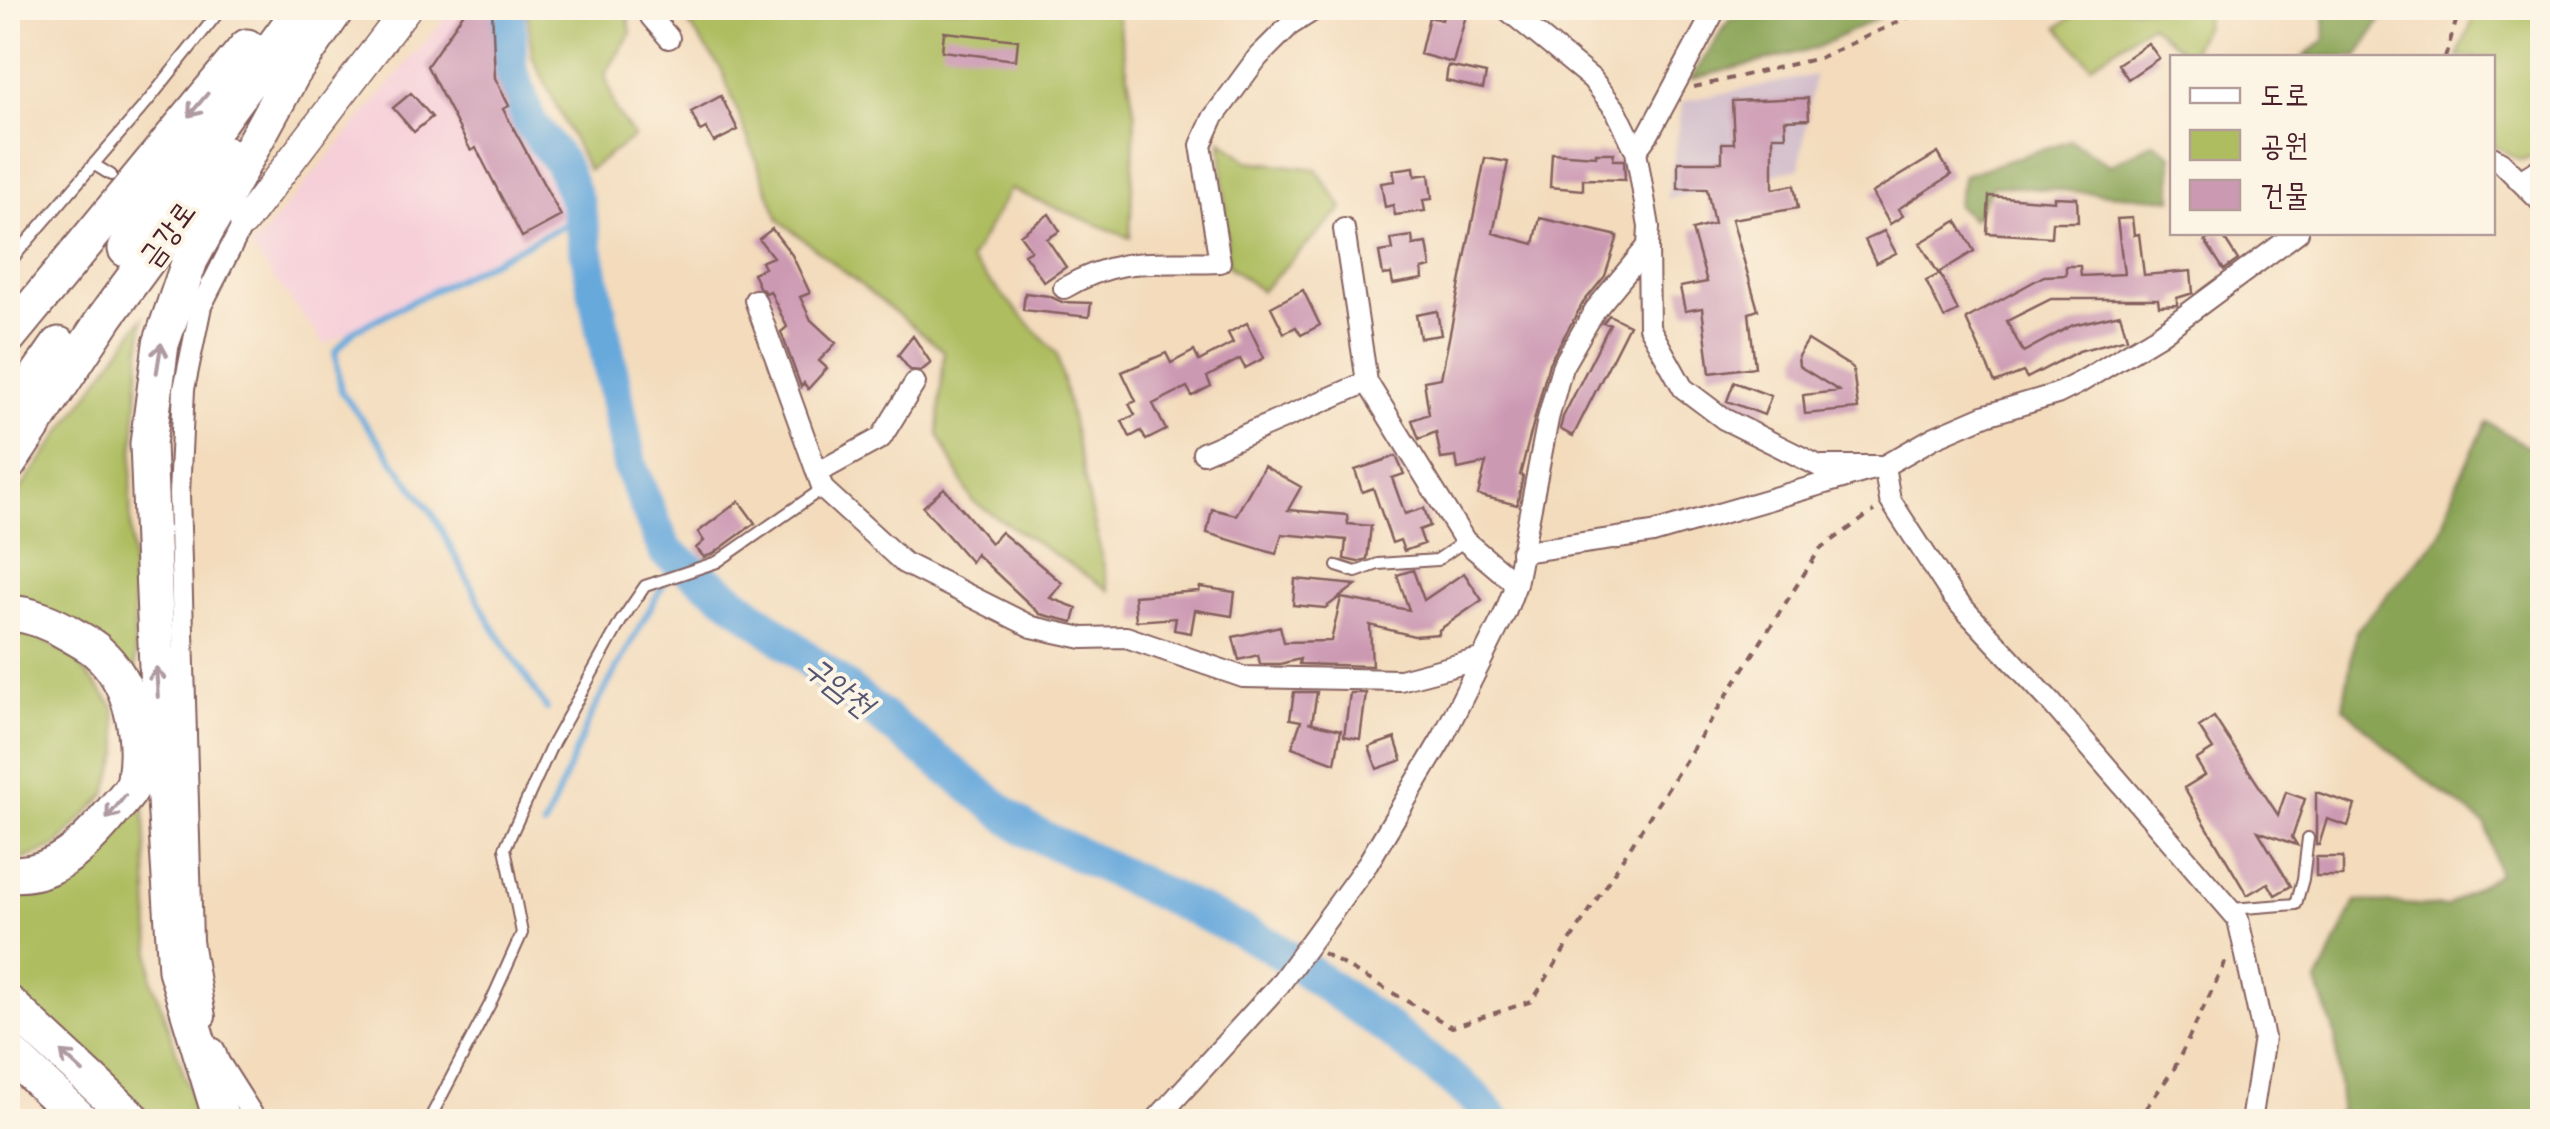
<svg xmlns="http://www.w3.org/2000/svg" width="2550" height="1129" viewBox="0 0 2550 1129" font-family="Sriracha,'Poor Story',sans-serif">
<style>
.built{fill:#f6cfd9}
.industrial{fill:#d1bdcb}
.green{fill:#aebd60;stroke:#7c6e46;stroke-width:2.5}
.forest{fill:#8aa456;stroke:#6a6240;stroke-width:2.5}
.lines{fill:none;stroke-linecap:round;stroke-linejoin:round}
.stream{stroke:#68a9dc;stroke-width:6}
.river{stroke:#68a9dc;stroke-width:35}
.building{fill:#cc99b3}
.lane-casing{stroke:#85615e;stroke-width:14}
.street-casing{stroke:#85615e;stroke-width:24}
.secondary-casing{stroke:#85615e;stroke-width:31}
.highway-casing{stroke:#85615e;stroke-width:39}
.path{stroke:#85615e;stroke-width:4;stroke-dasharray:8 8;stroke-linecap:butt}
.lane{stroke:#fff;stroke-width:10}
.street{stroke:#fff;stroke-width:20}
.secondary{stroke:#fff;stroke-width:28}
.highway{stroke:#fff;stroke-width:35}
.oneway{stroke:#ae9aa0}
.labels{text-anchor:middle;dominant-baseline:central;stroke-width:8;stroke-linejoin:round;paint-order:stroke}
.street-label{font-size:30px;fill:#4a1f2b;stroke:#fcf5e5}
.water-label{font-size:32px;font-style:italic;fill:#565672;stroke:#fcf5e5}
</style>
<rect width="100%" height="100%" fill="#fcf5e5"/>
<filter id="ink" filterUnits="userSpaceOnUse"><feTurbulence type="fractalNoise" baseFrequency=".01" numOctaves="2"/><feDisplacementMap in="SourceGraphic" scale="20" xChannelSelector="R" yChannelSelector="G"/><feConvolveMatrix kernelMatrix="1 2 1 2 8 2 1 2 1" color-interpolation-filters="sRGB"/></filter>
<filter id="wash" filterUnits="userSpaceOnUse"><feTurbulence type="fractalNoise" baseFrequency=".0048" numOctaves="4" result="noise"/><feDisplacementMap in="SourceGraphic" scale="40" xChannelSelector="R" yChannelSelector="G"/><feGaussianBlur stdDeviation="2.25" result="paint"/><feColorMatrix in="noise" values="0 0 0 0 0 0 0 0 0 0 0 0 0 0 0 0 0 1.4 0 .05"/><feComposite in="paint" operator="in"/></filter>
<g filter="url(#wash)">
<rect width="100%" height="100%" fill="#f3dbbc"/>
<!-- built -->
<path class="built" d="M454 8H493L517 127 570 217 325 345 251 248Z"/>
<!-- industrial -->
<path class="industrial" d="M1815 75 1799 168 1667 199 1683 101Z"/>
<!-- green -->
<path class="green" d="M527 8H626L631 33 605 74 616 111 634 137 588 170 532 56Z
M743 8H1116L1135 115 1130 238 1010 189 970 260 1057 354 1109 590 972 501 938 434 944 351 779 220 721 68 689 25Z
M2084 8H2208L2204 27 2189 56 2150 24 2091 65 2058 27Z
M2478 8H2542V153L2521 160 2493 145 2492 58 2457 57Z
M1221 140 1248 161 1316 169 1343 208 1261 291 1228 266Z
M143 318 130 498 136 676 8 601V507Z
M29 632 73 657 114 707 120 751 106 794 55 847 21 860 8 858V633Z
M144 799 152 980 200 1121H155L8 986V886Z"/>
<!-- forest -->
<path class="forest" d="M1768 8H1898L1816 48 1691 79 1730 19Z
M2324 8H2388L2358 57H2303L2325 40Z
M2070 140 2110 165 2154 142 2172 155V199L1993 185 1973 219 1957 205 1964 175Z
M2487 422 2527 446 2542 442V1121H2330L2341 1111 2335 1034 2317 983 2356 901 2446 907 2498 874 2486 825 2400 760 2343 707 2356 631 2440 535 2456 485Z"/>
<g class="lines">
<!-- stream -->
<path class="stream" d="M547 709 491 624 433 514 341 391 335 352 355 330 580 217
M544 827 592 713 677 560"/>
<!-- river -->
<path class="river" d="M508 8 510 69 530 123 561 163 578 206 630 467 666 552 730 598 1025 829 1270 945 1383 1025 1473 1096 1496 1122"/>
</g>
<g id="blocks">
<!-- building -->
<path class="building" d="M467 8H492L495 78 509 106 503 109 561 216 522 237 476 148 471 151 427 66Z
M1445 8H1468L1453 63 1420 54 1429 17 1442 20Z
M944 32 1018 40 1016 60 942 51Z
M2148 43 2159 58 2128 79 2118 64Z
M1448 66 1486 74 1483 89 1446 81Z
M411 93 432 117 414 132 393 108Z
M721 96 738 130 714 142 706 128 700 131 691 112Z
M1808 98 1809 119 1785 120 1786 136H1773V189L1794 185 1798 208 1732 219 1758 310 1749 313 1755 367 1710 373 1702 308 1685 311 1680 287 1707 282 1692 230 1714 224 1707 189H1678V162H1722V143H1734L1732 101Z
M1552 153 1596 156V153H1614L1613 160H1624L1625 180 1583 179V190L1550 187Z
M1938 153 1951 175 1898 209 1903 216 1890 224 1872 193Z
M1485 158 1508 162 1493 233 1534 244 1540 218 1618 236 1605 276 1583 303 1549 363 1520 475 1523 476 1517 505 1478 495 1486 463 1458 469 1456 457 1441 459 1436 432 1419 439 1412 420 1429 414 1424 381 1441 378Z
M1414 167 1415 176 1429 174 1432 199 1423 200 1425 211 1395 215 1393 205 1385 207 1381 183 1395 181 1393 170Z
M1989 196 2054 201V197L2077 198 2078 222H2052L2051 237 1987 233Z
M1049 214 1060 231 1047 239 1066 267 1044 282 1024 254 1031 250 1020 235Z
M2132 218 2134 235 2139 234 2144 275 2191 271 2193 293 2177 298V305L2159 306 2158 299H2051L2007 321 2023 352 2073 325 2120 314 2127 338 2079 351 2027 378 2023 372 1995 383 1966 319 2044 276 2066 275V266H2080L2081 276 2124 274 2117 219Z
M1957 221 1974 251 1938 273 1920 243Z
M772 229 792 255 810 293 800 297 811 320 836 343 819 361 827 368 808 389 804 383 801 387 781 332 787 327 770 291 766 293 759 287 753 273 764 268 761 262 773 257 759 239Z
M1884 231 1896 253 1876 263 1865 240Z
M2220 232 2238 260 2224 270 2205 241Z
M1412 236 1413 245 1427 243 1431 267 1422 269 1423 279 1393 284 1391 274 1383 275 1379 252 1393 250 1391 239Z
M1940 274 1958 311 1944 318 1926 281Z
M1303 290 1320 325 1301 335 1296 327 1284 333 1271 307Z
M1025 293 1049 296 1062 302 1091 303 1089 317 1023 310Z
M1437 311 1441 335 1420 338 1416 315Z
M1609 315 1629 325 1573 436 1560 429 1563 417 1610 324 1603 323Z
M1247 323 1264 358 1245 368 1240 359 1207 377 1211 386 1192 396 1187 387 1153 404 1166 430 1146 440 1141 431 1130 437 1122 421 1135 415 1129 404 1136 401 1122 372 1166 353 1171 363 1194 351 1199 361 1233 343 1228 333Z
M913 336 931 363 921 371 910 370 898 355Z
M1808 340 1853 368 1858 409 1805 414 1803 395 1839 391 1799 366 1798 356Z
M1734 382 1771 396 1764 415 1727 401Z
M1396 456 1404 474 1392 478 1405 514 1424 508 1430 526 1419 530 1424 544 1404 551 1400 540 1392 543 1373 488 1362 492 1355 470Z
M1264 466 1301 487 1288 510 1347 515 1348 524 1371 526 1367 559 1358 562 1344 559 1346 540 1282 534 1276 554 1207 533 1212 509 1236 515Z
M944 488 991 543 1001 532 1062 583 1050 598 1077 608 1073 622 1040 614 976 554 971 562 923 507Z
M739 501 755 523 713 554 704 557 696 548 704 541 698 532Z
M1413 570 1424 600 1464 573 1482 600 1439 630V634L1414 636 1370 625 1372 666 1299 664 1300 659 1280 664H1260L1258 655 1239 660 1233 637 1280 626 1284 642 1331 641 1341 598 1409 610 1397 575Z
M1295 579 1356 585 1325 608 1293 605Z
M1200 587 1235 592 1232 616 1195 610 1191 633 1174 630 1176 618 1136 621 1134 596 1199 591Z
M1294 692H1317L1312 723 1308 722 1341 730 1335 763 1292 747 1301 721 1290 719Z
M1350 693H1366L1360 739 1344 736Z
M2214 717 2278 815 2286 792 2305 799 2292 837 2297 845 2258 831 2291 886 2275 895 2268 883 2247 895 2184 788 2205 775 2196 760 2213 749 2199 727Z
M1395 738 1402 760 1377 769 1369 747Z
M2316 792 2355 805 2348 826 2327 819 2319 845H2316Z
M2316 857H2343V876H2316Z"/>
</g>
</g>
<g filter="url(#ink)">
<use href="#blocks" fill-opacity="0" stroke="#85615e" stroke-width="2.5"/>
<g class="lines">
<defs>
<path id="lane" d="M93 164 111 175
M8 264 148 101 222 8
M1337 566 1356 572 1378 564 1437 560 1465 541
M2231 909 2296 904 2303 879 2308 838
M428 1122 490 1004 522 933 505 848 551 747 621 621 645 586 717 562 822 489"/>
<path id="street" d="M648 8 651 17 669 38
M1505 8 1592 79 1616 110 1636 151
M2492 157 2501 162 2542 203
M2520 181 2542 167
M1344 229 1367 382 1465 541 1516 584
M1648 246 1649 327 1683 388 1724 419 1819 466H1884L1935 437 1986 415 2057 394 2079 383 2159 335 2298 232
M1064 288C1122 254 1157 265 1220 262L1201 145 1213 118 1258 57 1290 25 1317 8
M755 300 823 489 904 563 1032 627 1083 638 1126 637 1243 677 1400 680 1480 659
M1203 453 1367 382
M817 473 881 438 915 383
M1521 552 1653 533 1884 466 1890 500 1953 597 2050 701 2238 919 2264 1038 2251 1122
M205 1017 192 941 179 494 184 389 201 306 244 222
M214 1049 219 1062 257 1122
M1154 1122 1279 985 1368 863 1443 737 1505 613 1516 584 1548 419 1562 367 1595 310 1648 246 1649 227 1636 151 1649 133 1716 8"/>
<path id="secondary" d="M244 222 407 8"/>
<path id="highway" d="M126 249 302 8
M8 337 247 47
M8 418 59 345
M8 464 106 316 225 154
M8 614C27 612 56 625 72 635 80 640 91 645 98 652 132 682 142 735 135 779 133 790 121 801 114 810 88 842 53 879 8 873
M8 1003 136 1122
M8 1051 83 1122
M222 1122 176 970 158 692 148 444 161 344 190 260 293 72 337 8"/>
</defs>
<!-- lane casing -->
<use href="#lane" class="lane-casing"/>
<!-- street casing -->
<use href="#street" class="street-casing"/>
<!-- secondary casing -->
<use href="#secondary" class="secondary-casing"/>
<!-- highway casing -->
<use href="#highway" class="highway-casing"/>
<!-- path -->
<path class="path" d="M2445 58 2460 8
M1694 87 1819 58 1929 8
M1323 953 1452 1027 1532 1001 1820 549 1874 511
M2136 1122 2174 1069 2226 961"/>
<!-- lane -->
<use href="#lane" class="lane"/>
<!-- street -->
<use href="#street" class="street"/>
<!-- secondary -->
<use href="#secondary" class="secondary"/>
<!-- highway -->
<use href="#highway" class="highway"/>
</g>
<!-- one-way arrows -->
<defs><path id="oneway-shaft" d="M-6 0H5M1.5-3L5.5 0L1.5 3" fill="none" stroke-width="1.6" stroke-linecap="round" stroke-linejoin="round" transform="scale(2.5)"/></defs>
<g class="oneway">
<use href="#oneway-shaft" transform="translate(198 105) rotate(130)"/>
<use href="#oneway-shaft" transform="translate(159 358) rotate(-81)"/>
<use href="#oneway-shaft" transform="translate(157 682) rotate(-93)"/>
<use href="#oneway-shaft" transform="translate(116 807) rotate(129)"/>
<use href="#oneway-shaft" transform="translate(72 1062) rotate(-137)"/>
</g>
</g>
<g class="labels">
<!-- street labels -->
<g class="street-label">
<text transform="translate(167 234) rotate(-54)">금강로</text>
</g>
<!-- water labels -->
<g class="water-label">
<text transform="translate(839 686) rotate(38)">구암천</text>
</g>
</g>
<!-- margin -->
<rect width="2550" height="1129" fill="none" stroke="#fcf5e5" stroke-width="40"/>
<!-- legend -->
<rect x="2170" y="55" width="325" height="180" fill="#fcf5e5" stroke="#b59f9b" stroke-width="2.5"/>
<rect x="2190" y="88" width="50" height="15" fill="#ffffff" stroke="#b59f9b" stroke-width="2.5"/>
<text x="2260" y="105" font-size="30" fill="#4a1f2b">도로</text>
<rect x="2190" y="130" width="50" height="30" fill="#aebd60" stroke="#b59f9b" stroke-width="2.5"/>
<text x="2260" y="155" font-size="30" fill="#4a1f2b">공원</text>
<rect x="2190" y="180" width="50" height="30" fill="#cc99b3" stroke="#b59f9b" stroke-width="2.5"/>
<text x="2260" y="205" font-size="30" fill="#4a1f2b">건물</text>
</svg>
